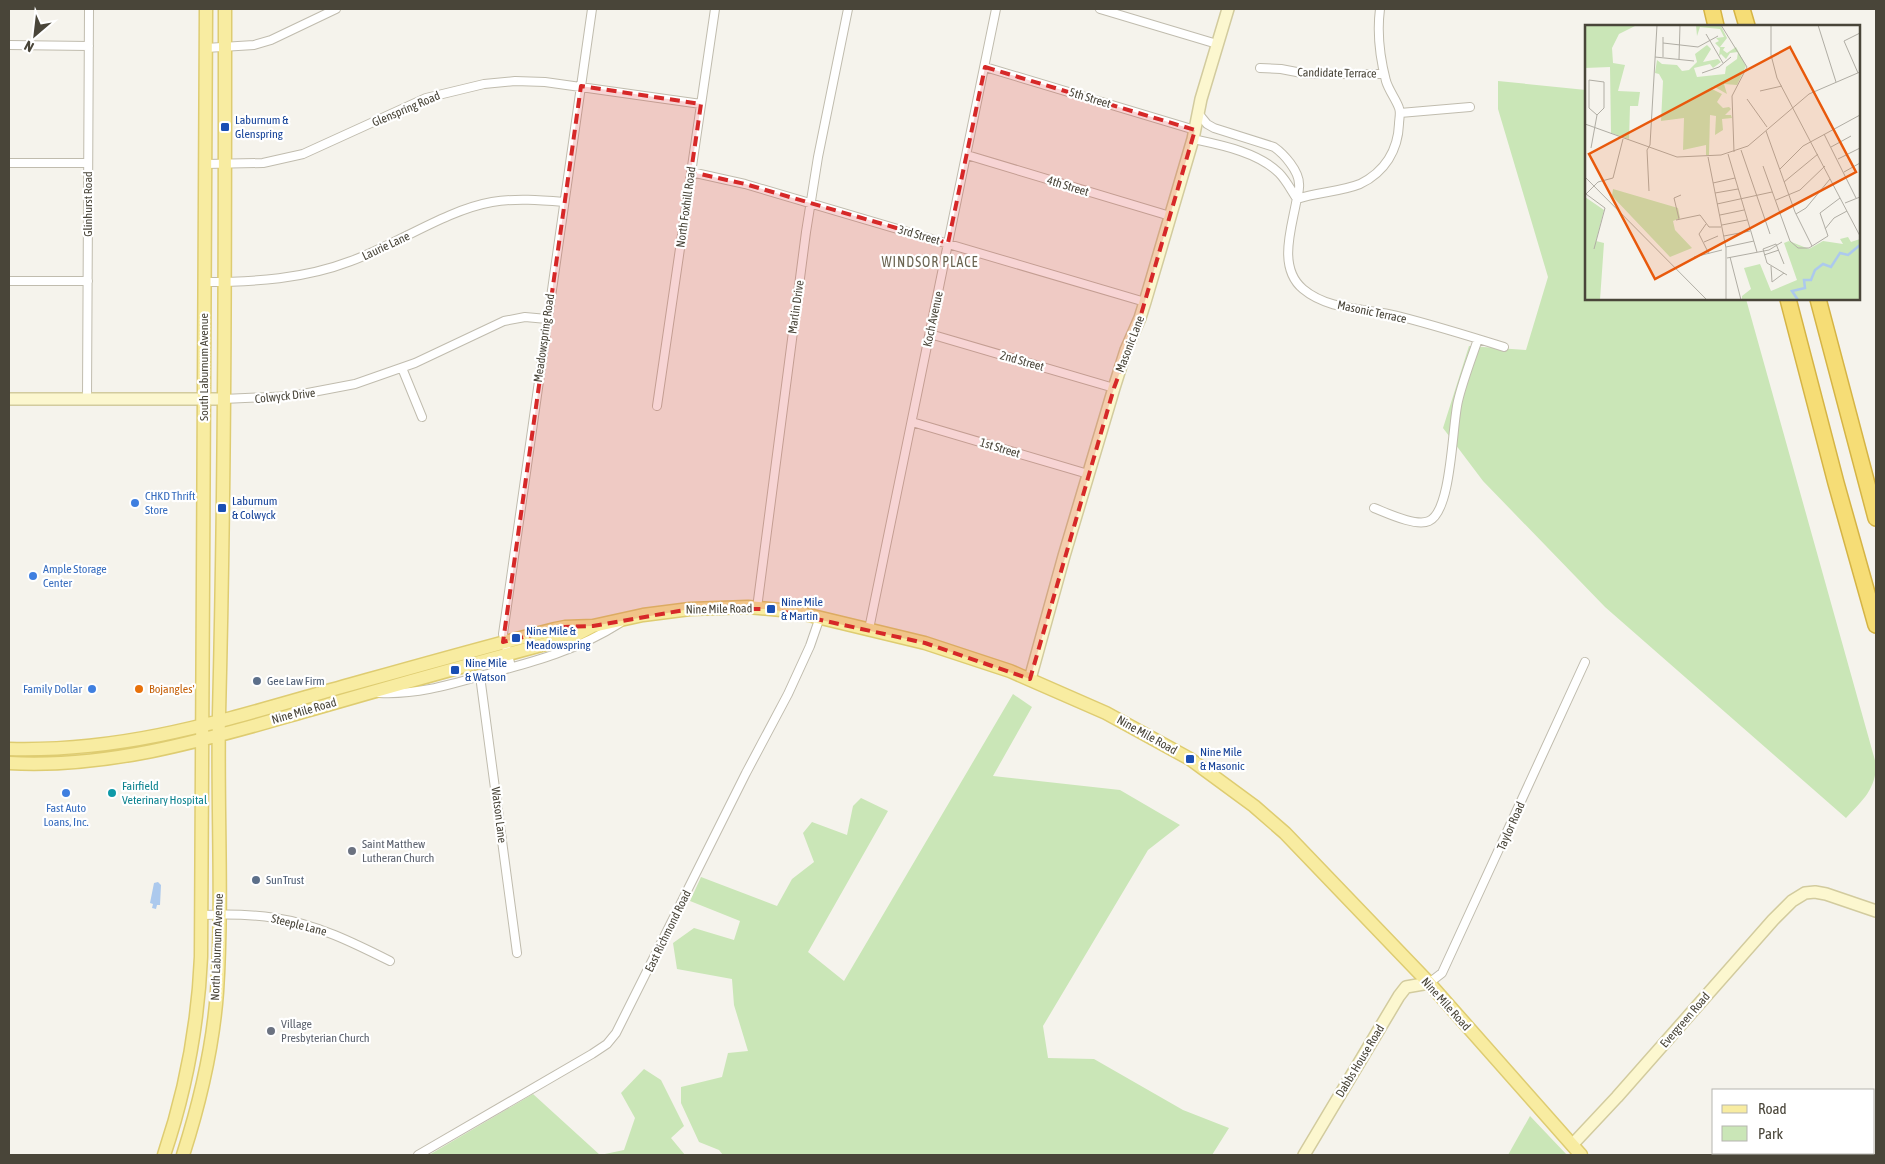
<svg xmlns="http://www.w3.org/2000/svg" width="1885" height="1164" viewBox="0 0 1885 1164" font-family="'Asap Condensed',sans-serif">
<style>
.green{fill:#cae6b7}
.water{fill:#acc9ed}
.lines{fill:none;stroke-linecap:round;stroke-linejoin:round}
.street-casing{stroke:#c0bcae;stroke-width:10}
.secondary-casing{stroke:#d2cb9e;stroke-width:14}
.primary-casing{stroke:#decc71;stroke-width:15}
.highway-casing{stroke:#d5b445;stroke-width:18}
.street{stroke:#fff;stroke-width:8}
.secondary{stroke:#fcf7cf;stroke-width:11}
.primary{stroke:#f8eca1;stroke-width:12}
.highway{stroke:#f6dd76;stroke-width:15}
.marked{fill:#d62828;fill-opacity:0.2;stroke:#d62828;stroke-width:4;stroke-dasharray:10 6;stroke-linejoin:round}
.transit-dot{fill:#1a4fb4;stroke:#fff;stroke-width:2}
.shop-dot{fill:#3f7fe0;stroke:#fff;stroke-width:2}
.service-dot{fill:#5c6f8a;stroke:#fff;stroke-width:2}
.food-dot{fill:#e8710a;stroke:#fff;stroke-width:2}
.culture-dot{fill:#0f9aa8;stroke:#fff;stroke-width:2}
.worship-dot{fill:#6b7280;stroke:#fff;stroke-width:2}
.labels{text-anchor:middle;dominant-baseline:central;stroke-width:4.5;stroke-linejoin:round;paint-order:stroke}
.street-label{font-size:12px;fill:#494539;stroke:#fff}
.transit-label{font-size:12px;fill:#164399;stroke:#fff;text-anchor:start}
.shop-label{font-size:12px;fill:#366cbe;stroke:#fff;text-anchor:start}
.service-label{font-size:12px;fill:#4e5e75;stroke:#fff;text-anchor:start}
.food-label{font-size:12px;fill:#c56008;stroke:#fff;text-anchor:start}
.culture-label{font-size:12px;fill:#0d838f;stroke:#fff;text-anchor:start}
.worship-label{font-size:12px;fill:#5b616d;stroke:#fff;text-anchor:start}
.neighbourhood-label{font-size:14px;letter-spacing:1px;fill:#6b6451;stroke:#fff}
.inset-river{fill:none;stroke:#acc9ed;stroke-width:2.5}
.inset-road{fill:none;stroke:#b0ada4;stroke-width:1}
.view{fill:#e8590c;fill-opacity:0.15;stroke:#e8590c;stroke-width:2.5}
.inset-edge{fill:none;stroke:#494539;stroke-width:2.5}
</style>
<rect width="100%" height="100%" fill="#f5f3ec"/>
<!-- green -->
<path class="green" d="M1498 81 1586 90V299H1746L1876 764C1876 789 1863 800 1846 818L1605 607 1483 481 1443 428 1469 346 1526 350 1548 277 1498 109Z
M1013 694 1032 707 993 776 1120 790 1180 825 1148 850 1043 1026 1048 1058 1094 1059 1183 1110 1229 1128 1212 1155H723L719 1150 699 1142 681 1103V1087L722 1077 728 1053 748 1051 734 1005 732 979 677 969 673 943 694 928 734 940 740 921 690 901 701 877 777 906 792 879 814 862 803 833 812 822 847 835 853 806 861 798 888 811 808 952 844 981Z
M644 1069 661 1080 684 1126 671 1138 685 1155H429L533 1094 600 1155 624 1150 635 1118 621 1093Z
M1530 1116 1567 1155H1508Z"/>
<!-- water -->
<path class="water" d="M154 883 158 882 161 885 160 905H157L156 909 152 908 153 904 150 903Z"/>
<g class="lines">
<defs>
<path id="street" d="M1100 9 1217 44
M9 45 89 46
M206 48 254 45 271 40 336 9
M985 67 1195 130
M1260 68 1281 69 1307 74H1384
M1198 113 1207 124 1214 128 1274 147C1284 154 1299 171 1299 184 1300 190 1297 197 1296 203 1291 230 1278 268 1303 289 1329 311 1367 308 1398 316 1433 325 1469 336 1504 347
M1400 113 1470 107
M1193 139C1221 145 1258 152 1279 173 1286 180 1291 190 1297 199
M967 155 1170 216
M9 163H88
M205 164 263 163 303 154 426 98 484 84 515 81 545 82 701 104
M691 172 745 184 1145 302
M1297 199C1317 192 1340 192 1360 184 1385 172 1398 150 1399 124 1399 119 1401 113 1399 108 1396 99 1389 91 1386 81 1380 58 1377 32 1380 9
M9 281H88
M205 282C255 282 304 279 351 261 396 245 446 210 492 202 516 198 540 200 564 202
M930 334 1114 388
M402 368 422 417
M87 399 89 9
M223 399 292 396 355 384 415 363 504 321 525 317 547 319
M657 406 715 9
M912 422 1088 474
M1374 508C1387 513 1416 527 1429 521 1452 511 1452 425 1458 401 1463 380 1471 360 1478 339
M757 608 806 232 818 157 848 9
M869 629 996 9
M511 667 503 634 592 9
M480 676 517 953
M379 693C416 695 449 685 484 675 533 662 576 651 620 623
M201 915C226 914 251 914 275 918 316 924 354 943 390 961
M1429 983 1442 973 1585 662
M418 1155 592 1054 607 1044 616 1033 746 773 788 694 810 646 820 617"/>
<path id="secondary" d="M9 399H223
M1030 679 1064 556 1114 388 1126 350 1140 318 1145 302 1193 139 1201 99 1228 9
M1572 1145 1617 1097 1773 920 1792 901 1805 893 1815 892 1826 894 1876 911
M1304 1155 1399 996 1406 987 1429 983"/>
<path id="primary" d="M9 749C120 752 212 724 317 694 396 672 476 649 555 629L565 627 593 626 643 615 690 609 748 607 792 611 925 643 1010 671 1106 713 1190 759 1254 806 1285 833 1429 983 1581 1155
M9 763C113 769 214 737 313 709 399 684 485 660 572 637L591 627
M164 1155C186 1090 198 1025 201 957L206 9
M183 1155C200 1102 213 1047 217 992 223 899 217 806 219 714 225 479 225 244 225 9"/>
<path id="highway" d="M1712 9 1716 26
M1742 9 1747 26
M1788 299 1836 483 1876 625
M1818 299 1876 518"/>
</defs>
<!-- street casing -->
<use href="#street" class="street-casing"/>
<!-- secondary casing -->
<use href="#secondary" class="secondary-casing"/>
<!-- primary casing -->
<use href="#primary" class="primary-casing"/>
<!-- highway casing -->
<use href="#highway" class="highway-casing"/>
<!-- street -->
<use href="#street" class="street"/>
<!-- secondary -->
<use href="#secondary" class="secondary"/>
<!-- primary -->
<use href="#primary" class="primary"/>
<!-- highway -->
<use href="#highway" class="highway"/>
</g>
<!-- marked area -->
<path class="marked" d="M985 67 1195 130 1140 318 1114 388 1030 679 925 643 771 609H690L593 626 565 627 503 642 581 86 701 104 691 172 745 184 948 243Z"/>
<!-- markers -->
<g class="transit-dot">
<rect x="220" y="122" width="10" height="10" rx="2.5"/>
<rect x="217" y="503" width="10" height="10" rx="2.5"/>
<rect x="766" y="604" width="10" height="10" rx="2.5"/>
<rect x="511" y="633" width="10" height="10" rx="2.5"/>
<rect x="450" y="665" width="10" height="10" rx="2.5"/>
<rect x="1185" y="754" width="10" height="10" rx="2.5"/>
</g>
<g class="shop-dot">
<circle cx="135" cy="503" r="5"/>
<circle cx="33" cy="576" r="5"/>
<circle cx="92" cy="689" r="5"/>
<circle cx="66" cy="793" r="5"/>
</g>
<g class="service-dot">
<circle cx="257" cy="681" r="5"/>
<circle cx="256" cy="880" r="5"/>
</g>
<circle class="food-dot" cx="139" cy="689" r="5"/>
<circle class="culture-dot" cx="112" cy="793" r="5"/>
<g class="worship-dot">
<circle cx="352" cy="851" r="5"/>
<circle cx="271" cy="1031" r="5"/>
</g>
<g class="labels">
<!-- street labels -->
<g class="street-label">
<text transform="translate(1337 73) rotate(1)">Candidate Terrace</text>
<text transform="translate(1090 98) rotate(17)">5th Street</text>
<text transform="translate(406 109) rotate(-23)">Glenspring Road</text>
<text transform="translate(1068 186) rotate(17)">4th Street</text>
<text transform="translate(88 204) rotate(-90)">Glinhurst Road</text>
<text transform="translate(686 207) rotate(-82)">North Foxhill Road</text>
<text transform="translate(919 235) rotate(16)">3rd Street</text>
<text transform="translate(386 246) rotate(-25)">Laurie Lane</text>
<text transform="translate(796 307) rotate(-82)">Marlin Drive</text>
<text transform="translate(1372 312) rotate(12)">Masonic Terrace</text>
<text transform="translate(933 319) rotate(-78)">Koch Avenue</text>
<text transform="translate(544 338) rotate(-82)">Meadowspring Road</text>
<text transform="translate(1130 344) rotate(-69)">Masonic Lane</text>
<text transform="translate(1022 361) rotate(16)">2nd Street</text>
<text transform="translate(204 367) rotate(-90)">South Laburnum Avenue</text>
<text transform="translate(285 396) rotate(-6)">Colwyck Drive</text>
<text transform="translate(1000 448) rotate(17)">1st Street</text>
<text transform="translate(719 609) rotate(-1)">Nine Mile Road</text>
<text transform="translate(304 711) rotate(-16)">Nine Mile Road</text>
<text transform="translate(1147 735) rotate(29)">Nine Mile Road</text>
<text transform="translate(499 815) rotate(83)">Watson Lane</text>
<text transform="translate(1511 826) rotate(-66)">Taylor Road</text>
<text transform="translate(299 925) rotate(14)">Steeple Lane</text>
<text transform="translate(668 931) rotate(-64)">East Richmond Road</text>
<text transform="translate(217 947) rotate(-88)">North Laburnum Avenue</text>
<text transform="translate(1446 1004) rotate(48)">Nine Mile Road</text>
<text transform="translate(1685 1020) rotate(-49)">Evergreen Road</text>
<text transform="translate(1360 1061) rotate(-59)">Dabbs House Road</text>
</g>
<!-- transit labels -->
<g class="transit-label">
<text x="235" y="120">Laburnum &amp;<tspan x="235" dy="14">Glenspring</tspan></text>
<text x="232" y="501">Laburnum<tspan x="232" dy="14">&amp; Colwyck</tspan></text>
<text x="781" y="602">Nine Mile<tspan x="781" dy="14">&amp; Martin</tspan></text>
<text x="526" y="631">Nine Mile &amp;<tspan x="526" dy="14">Meadowspring</tspan></text>
<text x="465" y="663">Nine Mile<tspan x="465" dy="14">&amp; Watson</tspan></text>
<text x="1200" y="752">Nine Mile<tspan x="1200" dy="14">&amp; Masonic</tspan></text>
</g>
<!-- shop labels -->
<g class="shop-label">
<text x="145" y="496">CHKD Thrift<tspan x="145" dy="14">Store</tspan></text>
<text x="43" y="569">Ample Storage<tspan x="43" dy="14">Center</tspan></text>
<text x="82" y="689" text-anchor="end">Family Dollar</text>
<text x="66" y="808" text-anchor="middle">Fast Auto<tspan x="66" dy="14">Loans, Inc.</tspan></text>
</g>
<!-- service labels -->
<g class="service-label">
<text x="267" y="681">Gee Law Firm</text>
<text x="266" y="880">SunTrust</text>
</g>
<!-- food labels -->
<g class="food-label">
<text x="149" y="689">Bojangles'</text>
</g>
<!-- culture labels -->
<g class="culture-label">
<text x="122" y="786">Fairfield<tspan x="122" dy="14">Veterinary Hospital</tspan></text>
</g>
<!-- worship labels -->
<g class="worship-label">
<text x="362" y="844">Saint Matthew<tspan x="362" dy="14">Lutheran Church</tspan></text>
<text x="281" y="1024">Village<tspan x="281" dy="14">Presbyterian Church</tspan></text>
</g>
<!-- neighbourhood labels -->
<g class="neighbourhood-label">
<text x="930" y="262">WINDSOR PLACE</text>
</g>
</g>
<!-- overview -->
<g transform="translate(1585 25)">
<rect width="275" height="275" fill="#f5f3ec"/>
<path d="M0 0H52L34 9 27 23 28 38 40 40 33 66 55 67 53 81H45L44 114 26 108 25 42 0 43ZM111 0 136 1 142 13 135 22H140L138 25 142 28 151 22 161 41 152 60 139 59 142 69 128 61 127 64 137 69 132 77 138 83 144 82 146 84 140 90H146L147 93 137 94 138 105 130 110 131 91 125 90 124 130H121V120L98 125 99 93 76 96 78 56 74 49 70 48 72 35 77 39 92 40 97 46 104 45 112 37 110 29 122 20 126 24 118 37 133 34 136 37 128 43 125 39 109 43 112 52 140 49 141 42 152 34 153 27 145 28 141 34 136 29 134 31 135 23 130 18 134 16 131 13 139 12 135 4 115 2 112 11ZM28 164 93 183 95 193 88 196 90 205 107 223 85 232 27 171ZM0 172 19 185 11 216 19 218 15 275H0ZM263 212 266 217 275 214V275H157V271L166 264 159 243 175 239 186 266 212 255 199 218 204 216 224 224 238 216 258 219 255 214Z" fill="#cae6b7"/>
<path class="inset-river" d="M213 275 207 266 220 263 219 255H226L230 245 238 239 246 242 255 228 263 230 275 220"/>
<path class="inset-road" d="M136 0 162 42 147 71 149 127M186 0V30L192 53 275 211M190 0H207M233 0 251 57M121 9 138 38M78 18 113 22 133 11M70 32 109 36M78 32V12M94 34 95 0M117 48 134 42 146 32M273 48 259 16 275 8M4 55 19 57V83L12 90 4 83ZM175 66 197 61M162 74 182 102M0 99 92 132 136 130 163 121 224 69 275 47M181 106 210 187 227 221M239 109 271 173M246 122 266 111M6 123 12 90M156 125 185 209M143 129 172 227M123 132 141 223V275M253 134 275 123M178 141 205 216 213 223H224L243 211 235 188 255 173M195 144 218 121 275 90M259 147 275 138M0 152 122 275M199 157 233 129M128 158 150 153M64 166 62 125 65 120 72 0M130 168 153 164M1 169 20 183 9 224M0 170 13 157 28 153 38 114M191 175 215 165 240 141M260 178 275 172M132 179 187 167M211 189 221 183 245 154M135 190 159 185M94 194 89 173 96 170M91 195 115 190 124 202H136M121 199 114 209 124 229M137 200 162 195M240 204 249 193 262 186M139 211 165 206M119 217 133 211M141 222 169 216M179 230 194 225M109 232 137 225M145 232 156 275M142 233 184 225 197 217M199 239 191 219 178 224 182 238 202 250M186 241 187 257 199 248"/>
<path class="view" d="M205 22 271 147 70 254 4 129Z"/>
<rect width="275" height="275" class="inset-edge"/>
</g>
<!-- border -->
<rect width="1885" height="1164" fill="none" stroke="#494539" stroke-width="20"/>
<!-- legend -->
<rect x="1712" y="1089" width="162" height="65" fill="#ffffff" stroke="#b6b5b0"/>
<rect x="1722" y="1105" width="25" height="8" fill="#f8eca1" stroke="#b6b5b0"/>
<text x="1758" y="1114" font-size="15" fill="#494539">Road</text>
<rect x="1722" y="1126" width="25" height="15" fill="#cae6b7" stroke="#b6b5b0"/>
<text x="1758" y="1139" font-size="15" fill="#494539">Park</text>
<!-- north arrow -->
<g transform="translate(35 35) rotate(208)" stroke="#ffffff" stroke-width="4" paint-order="stroke">
<path d="M0-4L9 19L0 12L-9 19Z" fill="#494539"/>
<text y="-8" font-size="14" font-weight="bold" text-anchor="middle" fill="#494539">N</text>
</g>
</svg>
